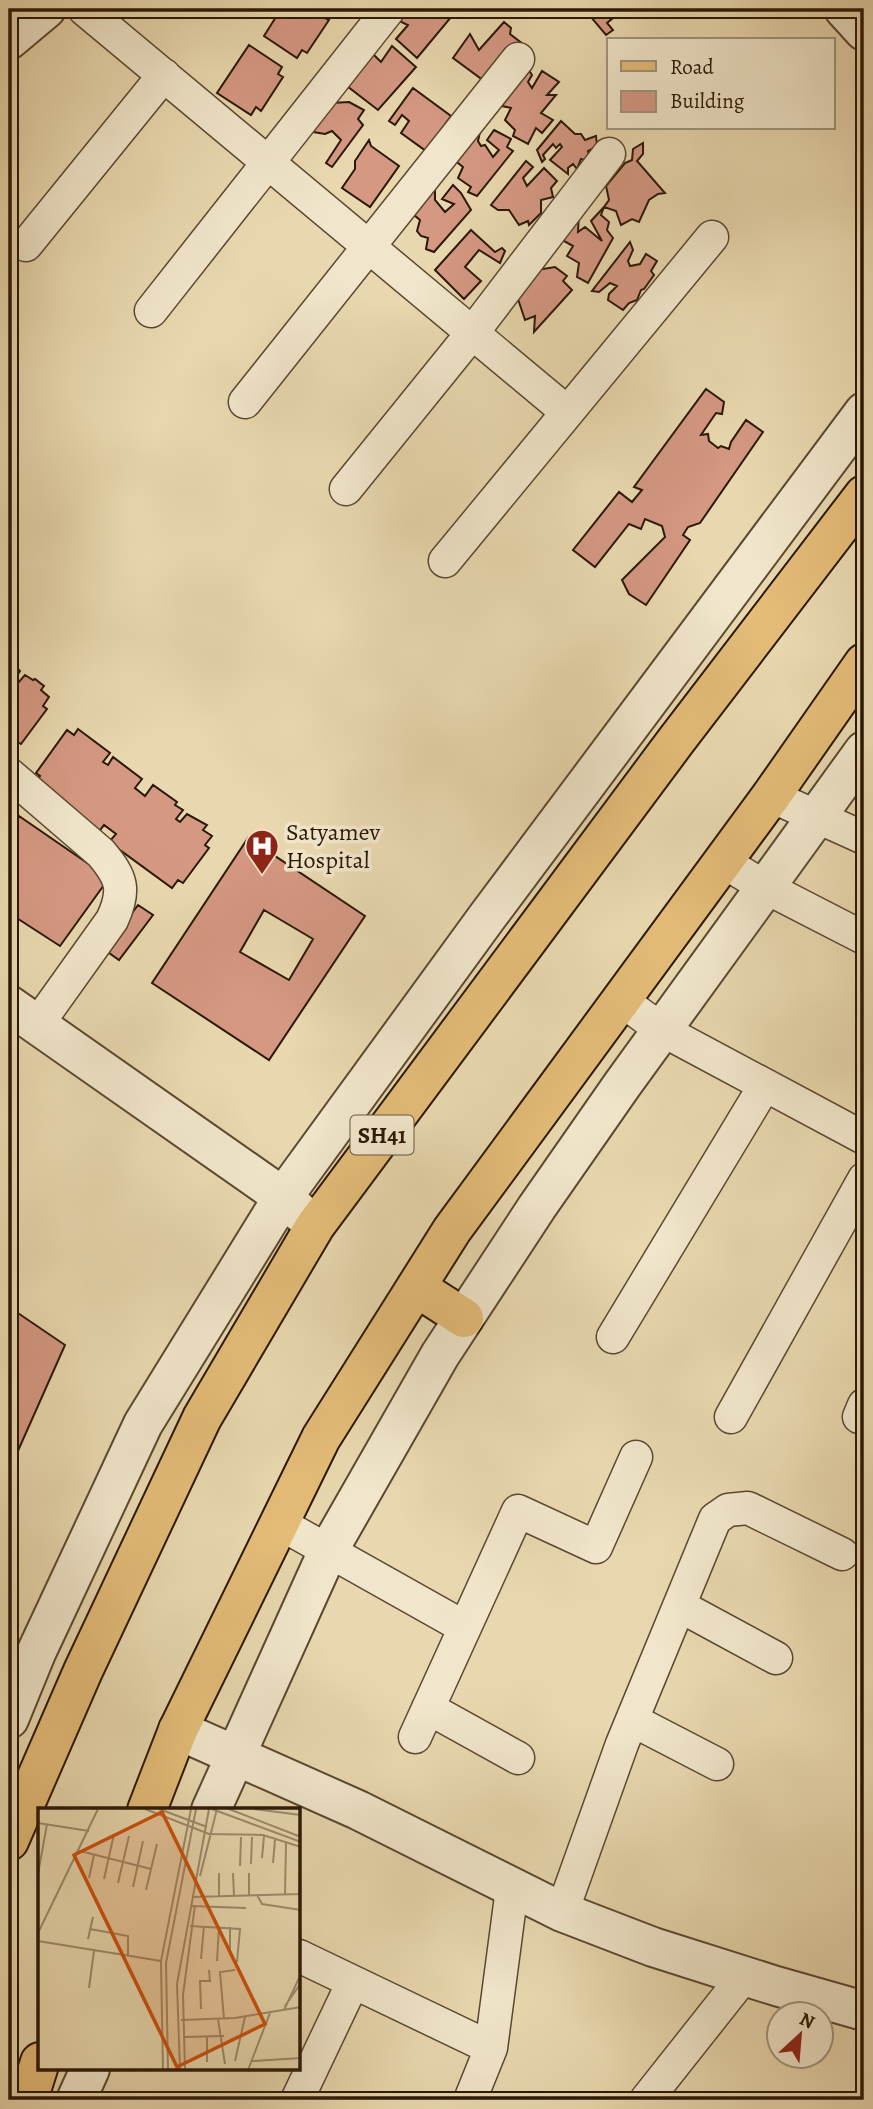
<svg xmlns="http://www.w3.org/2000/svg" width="873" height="2109" viewBox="0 0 873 2109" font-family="Alegreya,serif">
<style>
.building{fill:#d59883;stroke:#2a1806;stroke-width:2;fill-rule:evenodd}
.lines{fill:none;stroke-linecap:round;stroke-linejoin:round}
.minor-casing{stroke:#5a4830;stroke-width:35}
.tertiary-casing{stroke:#5a4830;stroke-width:42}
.primary-casing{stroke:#2a1806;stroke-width:42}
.minor{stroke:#f1e6cb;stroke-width:32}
.tertiary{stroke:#f1e6cb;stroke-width:38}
.primary{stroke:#e4bc78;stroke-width:38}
.labels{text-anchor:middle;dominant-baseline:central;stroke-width:7;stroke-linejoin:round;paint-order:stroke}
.shield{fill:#f1e6cb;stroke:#665641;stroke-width:2}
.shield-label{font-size:23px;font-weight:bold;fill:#2a1806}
.poi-label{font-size:24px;fill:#2a1806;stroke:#f1e6cb;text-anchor:start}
.inset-road{fill:none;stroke:#9d8b6b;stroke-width:2}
.view{fill:#cc4f0b;fill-opacity:0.15;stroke:#cc4f0b;stroke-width:3.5}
.inset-edge{fill:none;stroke:#2a1806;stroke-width:3.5}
</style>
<rect width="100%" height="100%" fill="#e9d8af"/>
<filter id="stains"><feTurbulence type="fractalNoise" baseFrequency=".00286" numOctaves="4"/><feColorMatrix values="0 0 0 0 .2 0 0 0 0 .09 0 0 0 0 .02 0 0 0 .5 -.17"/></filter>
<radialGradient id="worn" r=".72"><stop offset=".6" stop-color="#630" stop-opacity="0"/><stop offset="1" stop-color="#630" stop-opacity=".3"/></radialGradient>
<!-- building -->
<path class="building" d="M281 9 328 10 323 17 329 20 307 53 302 50 297 58 264 36Z
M402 9H429L439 16 448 10 452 16 417 58 396 39 408 25 395 19Z
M599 9H613L618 14 607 23 613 30 606 35 590 16Z
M504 22 511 28 510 34 523 44 491 86 453 58 470 34 479 50Z
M249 45 282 67 278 74 283 77 261 111 256 107 251 115 217 93Z
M392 46 416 67 378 110 347 86 373 54 381 62Z
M528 69 532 75 528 82 532 88 542 71 559 82 547 95H556L541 113 553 120 542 133 536 128 528 144 513 136 515 130 505 120 511 108 502 106Z
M413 88 451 116 426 151 401 133 409 121 402 115 395 125 389 121Z
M349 102 364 110 358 119 363 125 332 167 326 163 341 140 332 131 325 134 313 132 331 103Z
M561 121 575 134H581L585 140 596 136 597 146 588 151 589 156 585 160 581 159 577 169 573 164 568 168V174L550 160 562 147 560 144 556 148 553 144 543 155 545 159 542 162 537 150Z
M494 130 511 139 507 147 513 151 477 196 468 192 471 187 458 178 463 167 453 159 480 132 478 141 481 146 485 145 493 157 499 150 487 140Z
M369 140 371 146 399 166 370 207 342 188 355 169V161Z
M643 143V154L637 161 665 193 658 194 649 200 639 222 632 219 621 225 616 211 604 207 609 200 606 186 625 163 632 160 633 149Z
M526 161 533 167 523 178 527 186 544 168 557 181 551 188 553 197 541 200V213L529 225 528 221 519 225 509 210H498L491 205Z
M453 185 461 193 471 210 434 252 426 249 428 238 421 236 417 231 420 220 414 215 435 188V200L445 212 454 204 442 199Z
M604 207 601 215 609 222 607 230 613 238 588 283 577 277 579 263 567 256 573 246 562 240 579 213 578 232 585 227 602 241 591 221Z
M471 230 495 252 502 248 505 251 500 263 479 250 465 267 481 281 464 299 435 270Z
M630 242 633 250 628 261 630 266 640 264 646 254 657 261 651 271 654 275 644 289 641 290 637 300 629 303 623 310 608 300 609 294 617 286 610 283 599 292 592 291Z
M555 267 567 276 563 281 572 290 534 332 535 316 525 320 518 299 537 270Z
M706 389 724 402 722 414 716 413 701 435 708 434 709 441 718 448 721 446 729 449 731 442 746 420 763 432 700 523 688 527 683 535 690 540 646 605 629 594 622 580 665 537 662 526 645 519 641 529 629 524 595 567 573 550 619 492 632 502 642 490 634 487Z
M9 659 20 671 14 680 18 683 25 675 33 680 35 679 44 686 41 690 49 697 43 706 47 709 21 744 16 741 9 749Z
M78 729 110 753 103 762 108 765 113 757 142 779 135 788 145 796 153 785 177 802 175 805 183 810 176 819 180 822 187 814 207 825 203 830 212 836 205 845 209 848 183 883 178 880 172 888 109 842 116 834 104 825 98 833 33 785 40 776 36 773 67 730 74 735Z
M19 816 109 878 60 946 9 913V831Z
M248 838 365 916 269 1060 152 983ZM264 910 313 939 289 980 240 952Z
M138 905 153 915 119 960 105 950Z
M9 1307 65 1345 9 1471Z"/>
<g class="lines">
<defs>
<path id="minor" d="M84 9 567 412
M26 245 164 75
M151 311 389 9
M245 402 518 59
M346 489 473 332 609 154
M445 561 712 237
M9 774 101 853C122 878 126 890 112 920L37 1025
M771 796 864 838
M722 861 765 887 864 938
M621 1000 662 1030 864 1138
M613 1337 765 1085
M731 1417 864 1179
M859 1417 864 1405
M279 1523 464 1627
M680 1606 776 1658
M428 1708 518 1758
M632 1720 717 1764
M415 1737 518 1511 596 1547 636 1457
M562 1912 622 1744 715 1519 728 1510 748 1508 842 1554
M299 1956 491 2048
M297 2100 353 1982
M470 2100 491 2048 512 1889
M646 2100 745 1975"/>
<path id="tertiary" d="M844 9 864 31
M9 40 46 9
M9 1005 283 1197 303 1215
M9 1719 36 1653 143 1424 283 1197 487 917 864 412
M178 1730 358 1810 562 1912 653 1947 776 1986 864 2011
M211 1810 328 1551 440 1355 537 1207 622 1085 864 751
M76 2100 90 2069"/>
<path id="primary" d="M416 1287 464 1318
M147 1810 178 1730 321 1438 452 1230 771 796 864 663
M9 1841 83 1671 202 1418 315 1226 675 742 864 495
M28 2100 40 2062"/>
</defs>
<!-- minor casing -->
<use href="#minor" class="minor-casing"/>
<!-- tertiary casing -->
<use href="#tertiary" class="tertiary-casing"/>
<!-- primary casing -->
<use href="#primary" class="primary-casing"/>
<!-- minor -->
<use href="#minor" class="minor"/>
<!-- tertiary -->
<use href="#tertiary" class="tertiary"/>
<!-- primary -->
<use href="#primary" class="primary"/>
</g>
<!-- icons -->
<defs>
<symbol id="hospital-pin" viewBox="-11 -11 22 30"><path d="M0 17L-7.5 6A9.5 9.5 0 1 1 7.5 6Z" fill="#8f2418" stroke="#f1e6cb"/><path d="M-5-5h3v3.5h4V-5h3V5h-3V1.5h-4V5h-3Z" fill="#fff"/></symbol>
</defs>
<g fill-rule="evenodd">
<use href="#hospital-pin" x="243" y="827" width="38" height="52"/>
</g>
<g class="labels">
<!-- shield labels -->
<rect class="shield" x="350.5" y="1115.5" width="63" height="39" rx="5"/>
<g class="shield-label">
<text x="382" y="1135">SH41</text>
</g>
<!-- poi labels -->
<g class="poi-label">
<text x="286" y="832">Satyamev<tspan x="286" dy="28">Hospital</tspan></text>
</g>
</g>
<!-- overview -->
<g transform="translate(38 1808)">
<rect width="262" height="262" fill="#e9d8af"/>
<path class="inset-road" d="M107 1 171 26 225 27 263 39M121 1 169 19M174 1 263 34M191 1 263 29M216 1 263 7M0 15 51 23M42 43 113 61M224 50 226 28M235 55 237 32M213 56 214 29M202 58 203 29M181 65V88M195 65 196 88M211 65V88M0 66 9 16M162 68 179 1M51 70 56 47M66 71 76 26M80 75 91 28M95 79 105 33M108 82 119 36M247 86 248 35M219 87 224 96 263 102M154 89 261 86 262 59M153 98 208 100M152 118 202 121 199 154M52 121 90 128V148M0 125 60 1M50 131 55 109M0 133 123 153M192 147V119M163 151 166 118M179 153 181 119M51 180 56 143M247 198 263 175M163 201 162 173H172L171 162M246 202 263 166M180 211 187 256M186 211 182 164 197 162M143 212 197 210 263 199M146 229 186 228M169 229V254M197 253 207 209M214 253 263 250M125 262 123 153 153 1M130 262 128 155 158 1M142 262 139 176 171 1M147 262 145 187 157 97M210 262 232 205"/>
<path class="view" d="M124 4 227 216 139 259 36 47Z"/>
<rect width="262" height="262" class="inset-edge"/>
</g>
<!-- margin -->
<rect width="873" height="2109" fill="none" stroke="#e9d8af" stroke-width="35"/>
<rect x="10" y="10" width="852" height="2088" fill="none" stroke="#2a1806" stroke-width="3.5"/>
<rect x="18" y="18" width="838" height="2074" fill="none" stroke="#2a1806" stroke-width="2"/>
<!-- legend -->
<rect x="607" y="38" width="228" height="91" fill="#f1e6cb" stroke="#a1947c" stroke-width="2"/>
<rect x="621" y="61" width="35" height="10" fill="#e4bc78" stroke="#a1947c" stroke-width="2"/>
<text x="670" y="74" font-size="21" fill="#2a1806">Road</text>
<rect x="621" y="91" width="35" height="21" fill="#d59883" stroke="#a1947c" stroke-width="2"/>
<text x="670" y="108" font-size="21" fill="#2a1806">Building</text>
<!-- north arrow -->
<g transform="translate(800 2035) rotate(26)"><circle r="33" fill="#f1e6cb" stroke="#a1947c" stroke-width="2"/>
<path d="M0-5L12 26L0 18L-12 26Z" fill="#8f2418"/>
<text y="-10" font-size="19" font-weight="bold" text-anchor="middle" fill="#2a1806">N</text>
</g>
<rect width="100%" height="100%" filter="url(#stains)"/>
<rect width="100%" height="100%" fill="url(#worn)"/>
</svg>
